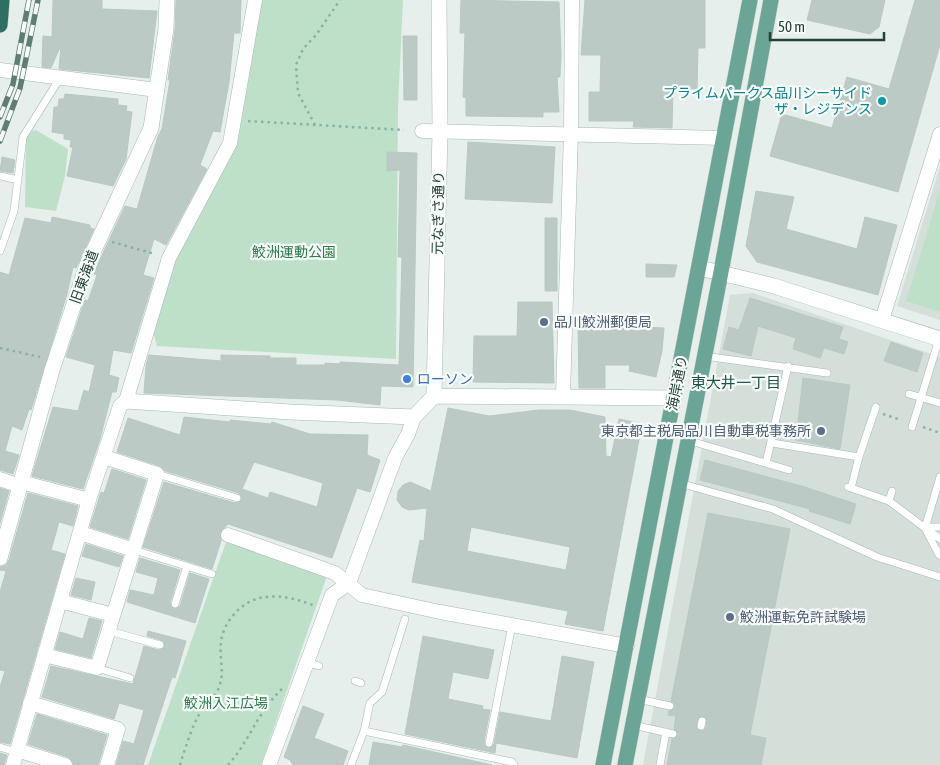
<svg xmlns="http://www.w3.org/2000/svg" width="940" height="765" font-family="'Asap Condensed','Noto Sans JP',sans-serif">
	<rect width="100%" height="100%" fill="#e6efeb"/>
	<path fill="#d4dfda" d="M940 166V320L897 306Z
		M753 293 940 357V765H643L730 295Z"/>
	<path fill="#bfe0c8" d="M261 0H403L398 106 396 359 157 346 153 332 176 259 234 148Z
		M36 130 68 149 65 176 56 211 25 207 26 138 32 131Z
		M940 190V312L906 301Z
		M226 542 327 576 261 765H148Z"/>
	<path fill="#bbcac4" stroke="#b8c9c2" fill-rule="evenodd" d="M53 0H102V9L157 11 149 78 59 69 61 45 51 68 42 67 43 36 52 37Z
		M176 0H241L240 33H234L229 82 220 132 213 131 200 165 207 169 166 245 154 239 143 275 154 278 131 353 113 350 109 375 119 378 116 392H112L100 439 83 489 32 476 53 407 78 411 84 390 89 392 95 365 66 357 85 300 88 301 97 275 94 274 96 268 125 206 137 209 158 136 162 129 170 80H168L175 30Z
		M461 0 559 2 561 54 560 77H557L559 112H543V117L466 116V98L463 97 465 33H460Z
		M585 0H705V48H698L697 89 673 88 672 128 633 127 634 121H589V92H600L601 55H581Z
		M812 0H885L879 27 870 34 807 20Z
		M915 0H940V45L898 192 770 156 782 114 832 128 847 77 889 89Z
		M403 36H417V100H404Z
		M65 94 118 99V105L127 106 126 111 132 112 126 159 113 186 67 176 73 147H70L71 140 64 139V134L52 132 54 107H58L59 99H64Z
		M468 142 555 147 552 203 465 199Z
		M387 152 417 153 413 387 381 386 380 405 337 400 144 393 146 366 149 355 221 361V355L270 356V358H296V365H325V363L340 364V362L399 365 402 257H398L400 170 387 171Z
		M2 157 15 160 13 173 0 171Z
		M756 191 794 197 786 229 857 249 865 217 897 225 878 295 757 262 746 246Z
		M52 217 90 225V228L94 229 76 268 73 267 67 294 31 410 29 409 22 430 12 426 5 451 19 455 13 474 0 470V272L9 275 25 218 51 223Z
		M545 218H557V291H545Z
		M646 264 677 265 674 277H646Z
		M750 298 843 327 839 339 848 342 844 354 824 348 820 358 793 349 796 338 758 326 751 356 723 349 729 327 739 330Z
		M518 302H552L554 383 473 382 474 336H517Z
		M578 324 664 328 662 351 656 377 629 371 630 365H605V388H579Z
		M891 342 923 353 917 372 884 361Z
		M803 378 850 385 840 449 796 440Z
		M448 408 489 416 539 410H570L605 417 606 456 611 457 619 419 642 424 603 631 565 624 568 611 412 582 420 540 424 541 427 508 409 510 402 507 397 500 398 491 403 485 410 482 431 491ZM471 527 570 547 566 570 467 551Z
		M184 417 230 422V420L271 424 272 422 310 434 368 435 367 455 380 460 370 492 357 488 332 558 228 524 220 533 221 541 212 569 143 547 164 482 235 503 242 500 239 493 165 471 160 466 117 452 128 418 180 435ZM254 462 323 483 317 507 270 492 268 498 242 489Z
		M705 460 805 487 856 504 850 524 809 511 810 509 700 480Z
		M112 469 146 480 128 539 90 527 101 492 104 493Z
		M0 488 9 491 0 523Z
		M28 493 78 506 73 526 59 522 51 550 65 554 10 744 0 742V687L5 671 0 670V592L6 571 0 570V567L6 565 9 560Z
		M708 513 790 529 750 735 766 738 761 765H667L672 739 678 735 674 729 676 716 668 715 669 711 675 707 671 701ZM700 716 705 717 707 720 706 728 702 731 696 727Z
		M86 544 123 556 119 567 82 556Z
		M140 558 180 570 170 603 174 609 180 606 190 573 209 579 195 623 127 602 130 590 154 595 158 578 136 572Z
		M76 578 95 582 91 600 71 595Z
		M89 618 102 621 91 658 55 649 60 632 83 639Z
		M148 631 186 641 175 678 172 677 143 765H116L123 741 134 744 144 710 119 703 114 719 42 697 51 666 133 684 144 646 159 650 165 647 163 641 147 636Z
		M423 636 494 650 488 679 453 672 448 699 483 706 482 709 490 710 484 742 488 748 494 744 500 712 551 721 562 656 594 662 577 758 496 743 495 753 405 734Z
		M303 706 324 714 314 738 348 751 343 765H293L290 760 284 757Z
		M37 714 107 735 98 765H74L68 757 28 744Z
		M373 742 402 747 403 745 492 765H369Z
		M0 753 7 755 4 765H0Z"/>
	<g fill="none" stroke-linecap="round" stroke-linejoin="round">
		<g stroke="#a8b8b2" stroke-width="8">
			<path id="lane" d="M0 176 18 180
				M0 251 14 211 23 137 60 78
				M704 356 827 373
				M909 394 940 403
				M912 427 939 339
				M687 440 789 470
				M772 443 859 457 876 407
				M766 463 788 366
				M157 474 237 498
				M679 483 773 509 877 557 940 577
				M848 487 851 488 859 457
				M851 488 889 501 892 491
				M889 501 925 528 939 555
				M926 527H940
				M925 528 940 477
				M927 529 940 539
				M134 550 212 574
				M175 604 187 566
				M109 631 160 645
				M307 662 319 666
				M97 668 130 678
				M355 681 361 683
				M638 699 670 706
				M633 725 673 734
				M701 726 702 721
				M364 731 370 703 382 692 405 619
				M489 743 512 625
				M0 747 16 752
				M351 765 364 731 512 762 514 765
				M660 765 666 732"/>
		</g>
		<g stroke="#a8b8b2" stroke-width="15">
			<path id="street" d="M0 70 157 90
				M422 131 724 138
				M882 320 940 134
				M563 395 571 133 572 0
				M0 479 20 486
				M21 482 89 500
				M80 533 134 550
				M228 535 335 573 362 595 440 612 627 646
				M60 601 113 615
				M44 655 97 668 157 474 104 457
				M30 703 118 729 107 765
				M17 750 65 765
				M13 765 89 500 120 406 126 401 169 258 230 143 255 0
				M269 765 332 595 349 583 395 458 408 434 414 417"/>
		</g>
		<g stroke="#a4bbb3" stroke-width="16">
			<path id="secondary" d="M700 268 774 286 940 339
				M434 396 674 398
				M126 401 290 412 414 417 434 396 440 130 439 0
				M0 558 52 370 87 265 151 128 166 29 167 0"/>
		</g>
		<g stroke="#c2cac8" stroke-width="16">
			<path id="primary" d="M603 765 750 0
				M625 765 721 272 771 0"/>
		</g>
		<g stroke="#c2cac8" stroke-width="16">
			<path id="highway" d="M0 25 2 0"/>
		</g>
		<path stroke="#86b3a5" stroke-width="2.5" stroke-dasharray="2.5 4" stroke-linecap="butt" d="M248 121 404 130
			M315 125 298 93 296 65 303 49 316 35 340 0
			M112 242 155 254
			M0 348 40 357
			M883 414 901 420
			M923 427 940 433
			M180 765C185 749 190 733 197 718 203 707 215 699 219 687 225 672 219 657 221 642 222 633 226 624 232 617 253 589 285 594 315 606
			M228 765C249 742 258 711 282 689"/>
		<use href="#lane" stroke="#fff" stroke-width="7"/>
		<use href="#street" stroke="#fff" stroke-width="14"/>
		<use href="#secondary" stroke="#fff" stroke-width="15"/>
		<use href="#primary" stroke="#6aa596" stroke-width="15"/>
		<use href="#highway" stroke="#2f6f62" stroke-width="15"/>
		<g stroke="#5f7d75" stroke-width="5.5">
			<path id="rail" d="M0 117 13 84 29 0
				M0 141 20 88 38 0"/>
		</g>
		<use href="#rail" stroke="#f7fbf9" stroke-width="4" stroke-dasharray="11" stroke-linecap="butt"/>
	</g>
	<circle fill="#0f9aa8" stroke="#f7fbf9" stroke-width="2" cx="882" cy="101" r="5"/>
	<g fill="#5c6f8a" stroke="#f7fbf9" stroke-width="2">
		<circle cx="544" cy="322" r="5"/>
		<circle cx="821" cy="431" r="5"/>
		<circle cx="730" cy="617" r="5"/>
	</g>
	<circle fill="#3f7fe0" stroke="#f7fbf9" stroke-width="2" cx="407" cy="379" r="5"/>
	<g text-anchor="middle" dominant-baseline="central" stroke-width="4.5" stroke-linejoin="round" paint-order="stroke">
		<g font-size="14" fill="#0d838f" stroke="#f7fbf9" text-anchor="end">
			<text x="872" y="93">プライムパークス品川シーサイド<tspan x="872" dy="16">ザ・レジデンス</tspan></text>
		</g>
		<g font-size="14" fill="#24423a" stroke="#f7fbf9">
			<text transform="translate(438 213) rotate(-89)">元なぎさ通り</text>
			<text transform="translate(84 277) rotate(-70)">旧東海道</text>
			<text transform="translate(677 383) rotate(-79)">海岸通り</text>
		</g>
		<g font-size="14" fill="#2d7a4b" stroke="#f7fbf9">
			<text x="294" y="252">鮫洲運動公園</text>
			<text x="226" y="703">鮫洲入江広場</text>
		</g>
		<g font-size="14" fill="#4e5e75" stroke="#f7fbf9" text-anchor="start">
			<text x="554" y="322">品川鮫洲郵便局</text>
			<text x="811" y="431" text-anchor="end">東京都主税局品川自動車税事務所</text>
			<text x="740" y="617">鮫洲運転免許試験場</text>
		</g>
		<g font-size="14" fill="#366cbe" stroke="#f7fbf9" text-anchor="start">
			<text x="417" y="379">ローソン</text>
		</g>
		<g font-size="15" fill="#1f5548" stroke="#f7fbf9">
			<text x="736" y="382">東大井一丁目</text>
		</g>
	</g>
	<path d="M770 32v8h114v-8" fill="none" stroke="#24423a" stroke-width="2.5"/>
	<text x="778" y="32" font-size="15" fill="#24423a" stroke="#f7fbf9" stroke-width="4" paint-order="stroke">50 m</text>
</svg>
